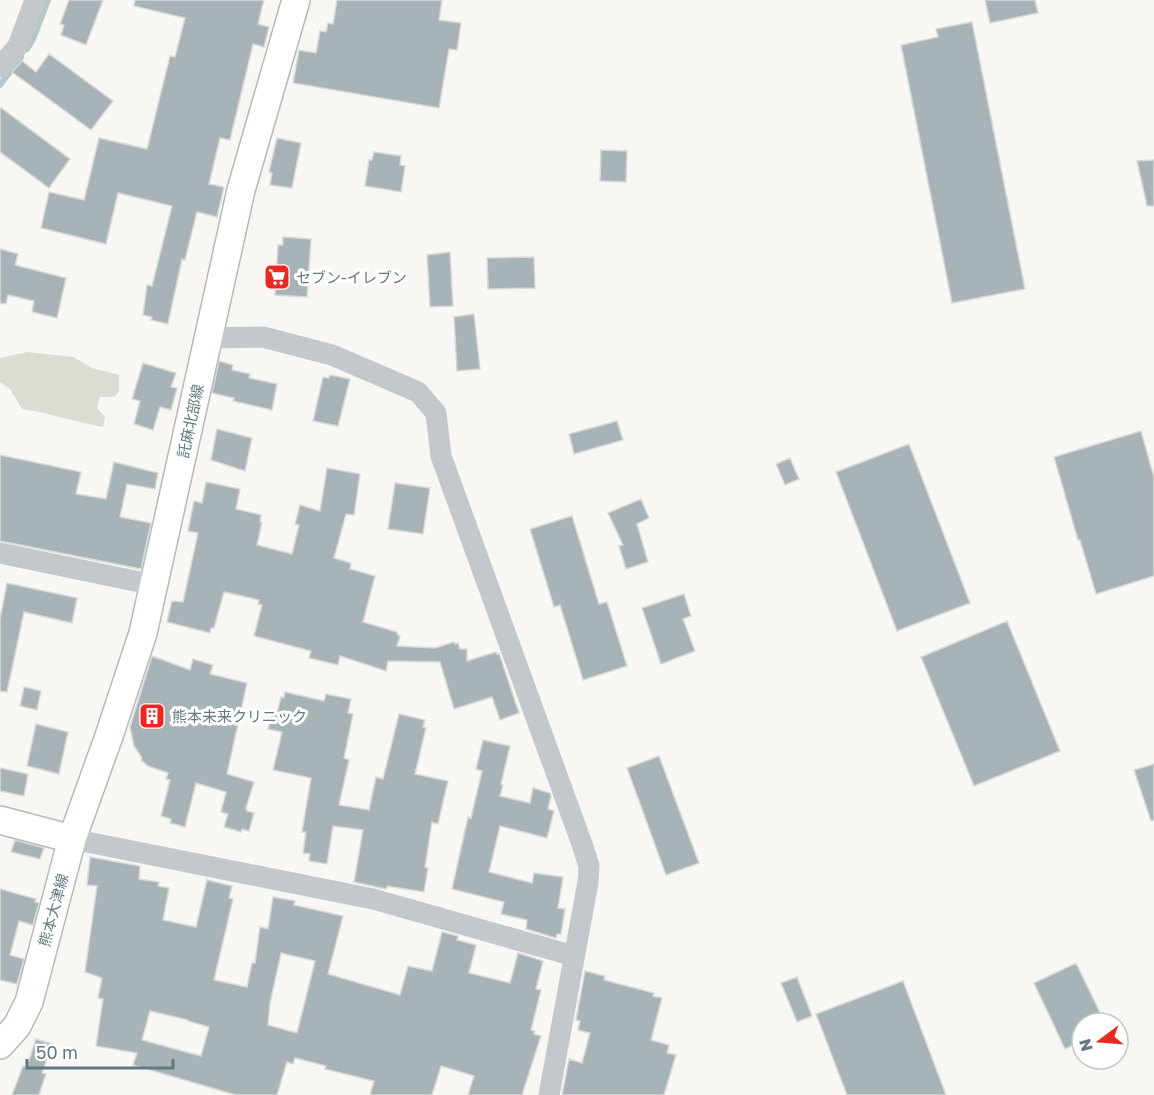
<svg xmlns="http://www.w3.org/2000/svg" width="1154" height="1095" font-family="'Golos Text','Noto Sans JP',sans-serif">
	<rect width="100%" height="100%" fill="#f8f7f4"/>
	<path fill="#d9ddd3" d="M28 352 73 357 92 368 119 375V392L114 397H100L97 408 105 417 103 427C76 422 50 413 22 409L10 389 0 382V358Z"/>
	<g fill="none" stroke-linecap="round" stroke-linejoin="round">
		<path stroke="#b5c7c8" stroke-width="6" d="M27 49 33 39 48 0
			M0 85 21 57"/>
	</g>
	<path fill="#a7b3b7" stroke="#d9d9d7" stroke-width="1.5" fill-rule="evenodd" d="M69 0H103L86 45 61 35 64 25 60 24Z
		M135 0H264L258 24 269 27 264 47 253 44 230 140 220 138 209 184 224 187 217 217 197 212 185 260 182 259 168 324 151 320 152 317 143 315 147 285 152 286 172 206 118 193 106 244 41 228 49 192 84 200 99 138 147 149 170 56 175 57 185 18 134 6Z
		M337 0H442L439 20 461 23 457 50 449 49 439 108 293 83 299 50 316 53 320 31 326 32 328 23 333 24Z
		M985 0H1035L1038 13 990 23Z
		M972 22 1025 289 952 303 901 45 938 37 936 29Z
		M49 54 113 101 91 130 12 72 22 61 36 72Z
		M0 107 70 159 49 188 0 152Z
		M277 138 301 143 292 188 270 185 272 173 269 172Z
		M601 150 627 151 626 182 600 181Z
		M374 152 401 156 400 165 405 166 401 192 365 186 369 160H372Z
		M1154 160V206H1147L1137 161Z
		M283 237 311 239 307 297 275 295 278 245H283Z
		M0 249 18 254 15 265 66 278 57 318 32 312 34 301 8 295 6 304 0 303Z
		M450 252 453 306 430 307 427 255Z
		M534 257 535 288 488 289 487 258Z
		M474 314 480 369 457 371 454 317Z
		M219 361 233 365 232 370 250 374 249 378 277 384 272 410 233 401 234 398 212 393Z
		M143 363 176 373 171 387 177 388 171 410 160 407 153 430 134 424 140 401 132 399Z
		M330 375 350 379 338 426 313 421 323 377 329 378Z
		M617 421 623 440 574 454 569 434Z
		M217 429 252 438 245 471 211 460Z
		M1141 431 1154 477V576L1096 594 1080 540H1078L1054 457Z
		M909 444 970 603 897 631 836 472Z
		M0 455 81 472 76 494 106 499 114 462 158 473 155 489 127 484 120 517 151 523 141 569 0 541Z
		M790 458 799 479 785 485 776 464Z
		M327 468 360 474 354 515 346 514 334 558 351 563 350 569 375 576 363 622 397 632V634L400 636 397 646 435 648 454 642 455 644 458 643 460 649H467V661L496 652 497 654 499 653 519 713 500 720 492 697 454 709 440 662 388 661 386 671 340 656 338 665 309 658 311 651 254 636 262 605 258 604 259 600 224 592 214 628H211L210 633 167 622 172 601 183 602 198 533 188 531 194 501 202 503 206 482 240 489 236 509 261 515 260 522H262L257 545 292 554 299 525 295 524 300 505 320 511Z
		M395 483 430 488 423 534 388 529Z
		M641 499 649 518 637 524 648 562 626 569 619 546 623 545 608 513Z
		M572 516 599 604 607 602 627 666 583 680 560 605 554 607 530 529Z
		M7 583 77 598 72 623 24 612 7 692 0 691V619Z
		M684 594 691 616 683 619 695 651 661 664 642 608Z
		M1007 621 1060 751 974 786 921 657Z
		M152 656 190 670 193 659 213 665 210 674 247 683 227 774 254 782 246 808 247 811 254 813 249 831 242 829 241 832 224 827 228 814 221 812 226 792 196 783 185 827 170 823 171 819 161 816 170 780 166 779 168 773 148 766 141 760 142 758 134 746 130 727Z
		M24 687 41 691 37 710 20 706Z
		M285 692 324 701 326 694 351 699 348 713 353 714 344 758 349 760 339 805 369 810 376 777 383 779 399 714 425 720 423 727 426 728 415 774 448 781 438 824 432 822 425 867 428 868 424 892 387 886 386 889 354 882 363 830 333 826 327 864 309 861 310 854 303 853 306 832H302L311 778 273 770 282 732 268 729 272 712 277 713 281 697 284 698Z
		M36 724 68 732 59 774 27 766Z
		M483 740 510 746 501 784 503 785 500 796 530 803 533 788 550 793 551 796 548 809 554 811 547 838 500 826 489 872 532 883 534 873 563 877 558 908 565 909 561 934H557L556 938 526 929 527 920 501 914 504 902 452 889 468 817 471 818 482 771 476 769Z
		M659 756 699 863 666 875 627 768Z
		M1154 764V820L1151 821 1134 770Z
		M0 768 28 774 24 796 0 791Z
		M15 840 44 848 40 859 11 852Z
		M90 857 140 866 139 879 159 882 158 886 169 888 163 920 196 927 207 880 232 886 229 898 233 899 214 980 247 987 252 963H255L260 927 268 929 273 897 295 901 294 905 343 916 328 974 400 995 408 966 432 971 442 932 458 936 457 940 476 945 469 973 510 983 518 953 543 961 536 989 541 990 531 1030 535 1031 534 1034 541 1036 522 1095H468L474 1076 441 1066 432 1095H370L374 1081 325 1069 326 1066 295 1058 293 1064 287 1062 277 1095H236L133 1065 137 1053 96 1046 103 999 98 998 102 978 85 972 97 886 87 885ZM281 953 315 961 297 1033 268 1025 270 1003ZM150 1011 188 1020V1021L209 1027 201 1056 142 1040Z
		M0 889 36 899 35 902 39 903 33 925 19 921 10 955 24 959 17 984 0 980Z
		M1076 963 1105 1023H1082V1041L1065 1049 1034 983Z
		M585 971 605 976 604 980 654 993 653 996 662 998 651 1040 669 1045 667 1053 676 1055 664 1095H562L569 1059 582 1063 590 1033 578 1030 580 1021 576 1020Z
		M797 977 812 1016 797 1022 781 983Z
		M903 981 946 1095H847L816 1014Z
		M36 1039 52 1044 42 1073 46 1074 39 1095H12L23 1066 27 1067Z"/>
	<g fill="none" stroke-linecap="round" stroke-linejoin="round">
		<g stroke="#b3babd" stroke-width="30">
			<path id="major" d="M0 820 72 839
				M0 1045 17 1026 29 1002 72 839 109 736 143 633 241 190 296 0"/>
		</g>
		<path stroke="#c2c8cb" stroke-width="21" d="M0 67 18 46 35 0
			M207 338 263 337 332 355 418 392 436 413 441 456 582 844 589 866 588 882 549 1095
			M0 553 154 585
			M72 839 373 899 574 956"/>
		<use href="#major" stroke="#fff" stroke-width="27"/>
	</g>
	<defs>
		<g id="supermarket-square" transform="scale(1.35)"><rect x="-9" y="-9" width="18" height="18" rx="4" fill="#eb2921" stroke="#fff"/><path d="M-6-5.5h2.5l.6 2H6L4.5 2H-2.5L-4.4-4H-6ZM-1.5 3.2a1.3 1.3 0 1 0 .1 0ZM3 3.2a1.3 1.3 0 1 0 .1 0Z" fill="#fff"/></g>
		<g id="building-square" transform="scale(1.35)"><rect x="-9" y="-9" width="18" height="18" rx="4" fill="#eb2921" stroke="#fff"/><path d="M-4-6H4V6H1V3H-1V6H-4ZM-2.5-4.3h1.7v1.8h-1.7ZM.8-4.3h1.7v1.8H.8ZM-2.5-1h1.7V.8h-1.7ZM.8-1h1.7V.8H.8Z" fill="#fff"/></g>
	</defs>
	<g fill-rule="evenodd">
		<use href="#supermarket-square" x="277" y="277"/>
		<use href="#building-square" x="152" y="716"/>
	</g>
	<g text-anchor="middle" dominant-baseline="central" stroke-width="6" stroke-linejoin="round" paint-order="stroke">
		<g font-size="15" fill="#617981" stroke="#fff" text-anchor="start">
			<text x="296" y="277">セブン-イレブン</text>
			<text x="172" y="716">熊本未来クリニック</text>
		</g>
		<g font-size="15" fill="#617981" stroke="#fff">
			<text transform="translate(190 421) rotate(-78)">託麻北部線</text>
			<text transform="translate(53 910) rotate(-75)">熊本大津線</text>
		</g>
	</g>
	<g transform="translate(1100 1041) rotate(254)"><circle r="28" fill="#ffffff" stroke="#c0c9cd" stroke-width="1.5"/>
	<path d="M0-4.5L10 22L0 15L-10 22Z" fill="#eb2921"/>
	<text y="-9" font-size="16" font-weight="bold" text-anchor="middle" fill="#617981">N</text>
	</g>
	<path d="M27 1059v9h146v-9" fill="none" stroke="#617981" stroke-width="3"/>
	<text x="36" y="1059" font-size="18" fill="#617981" stroke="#ffffff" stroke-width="4.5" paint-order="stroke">50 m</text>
</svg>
